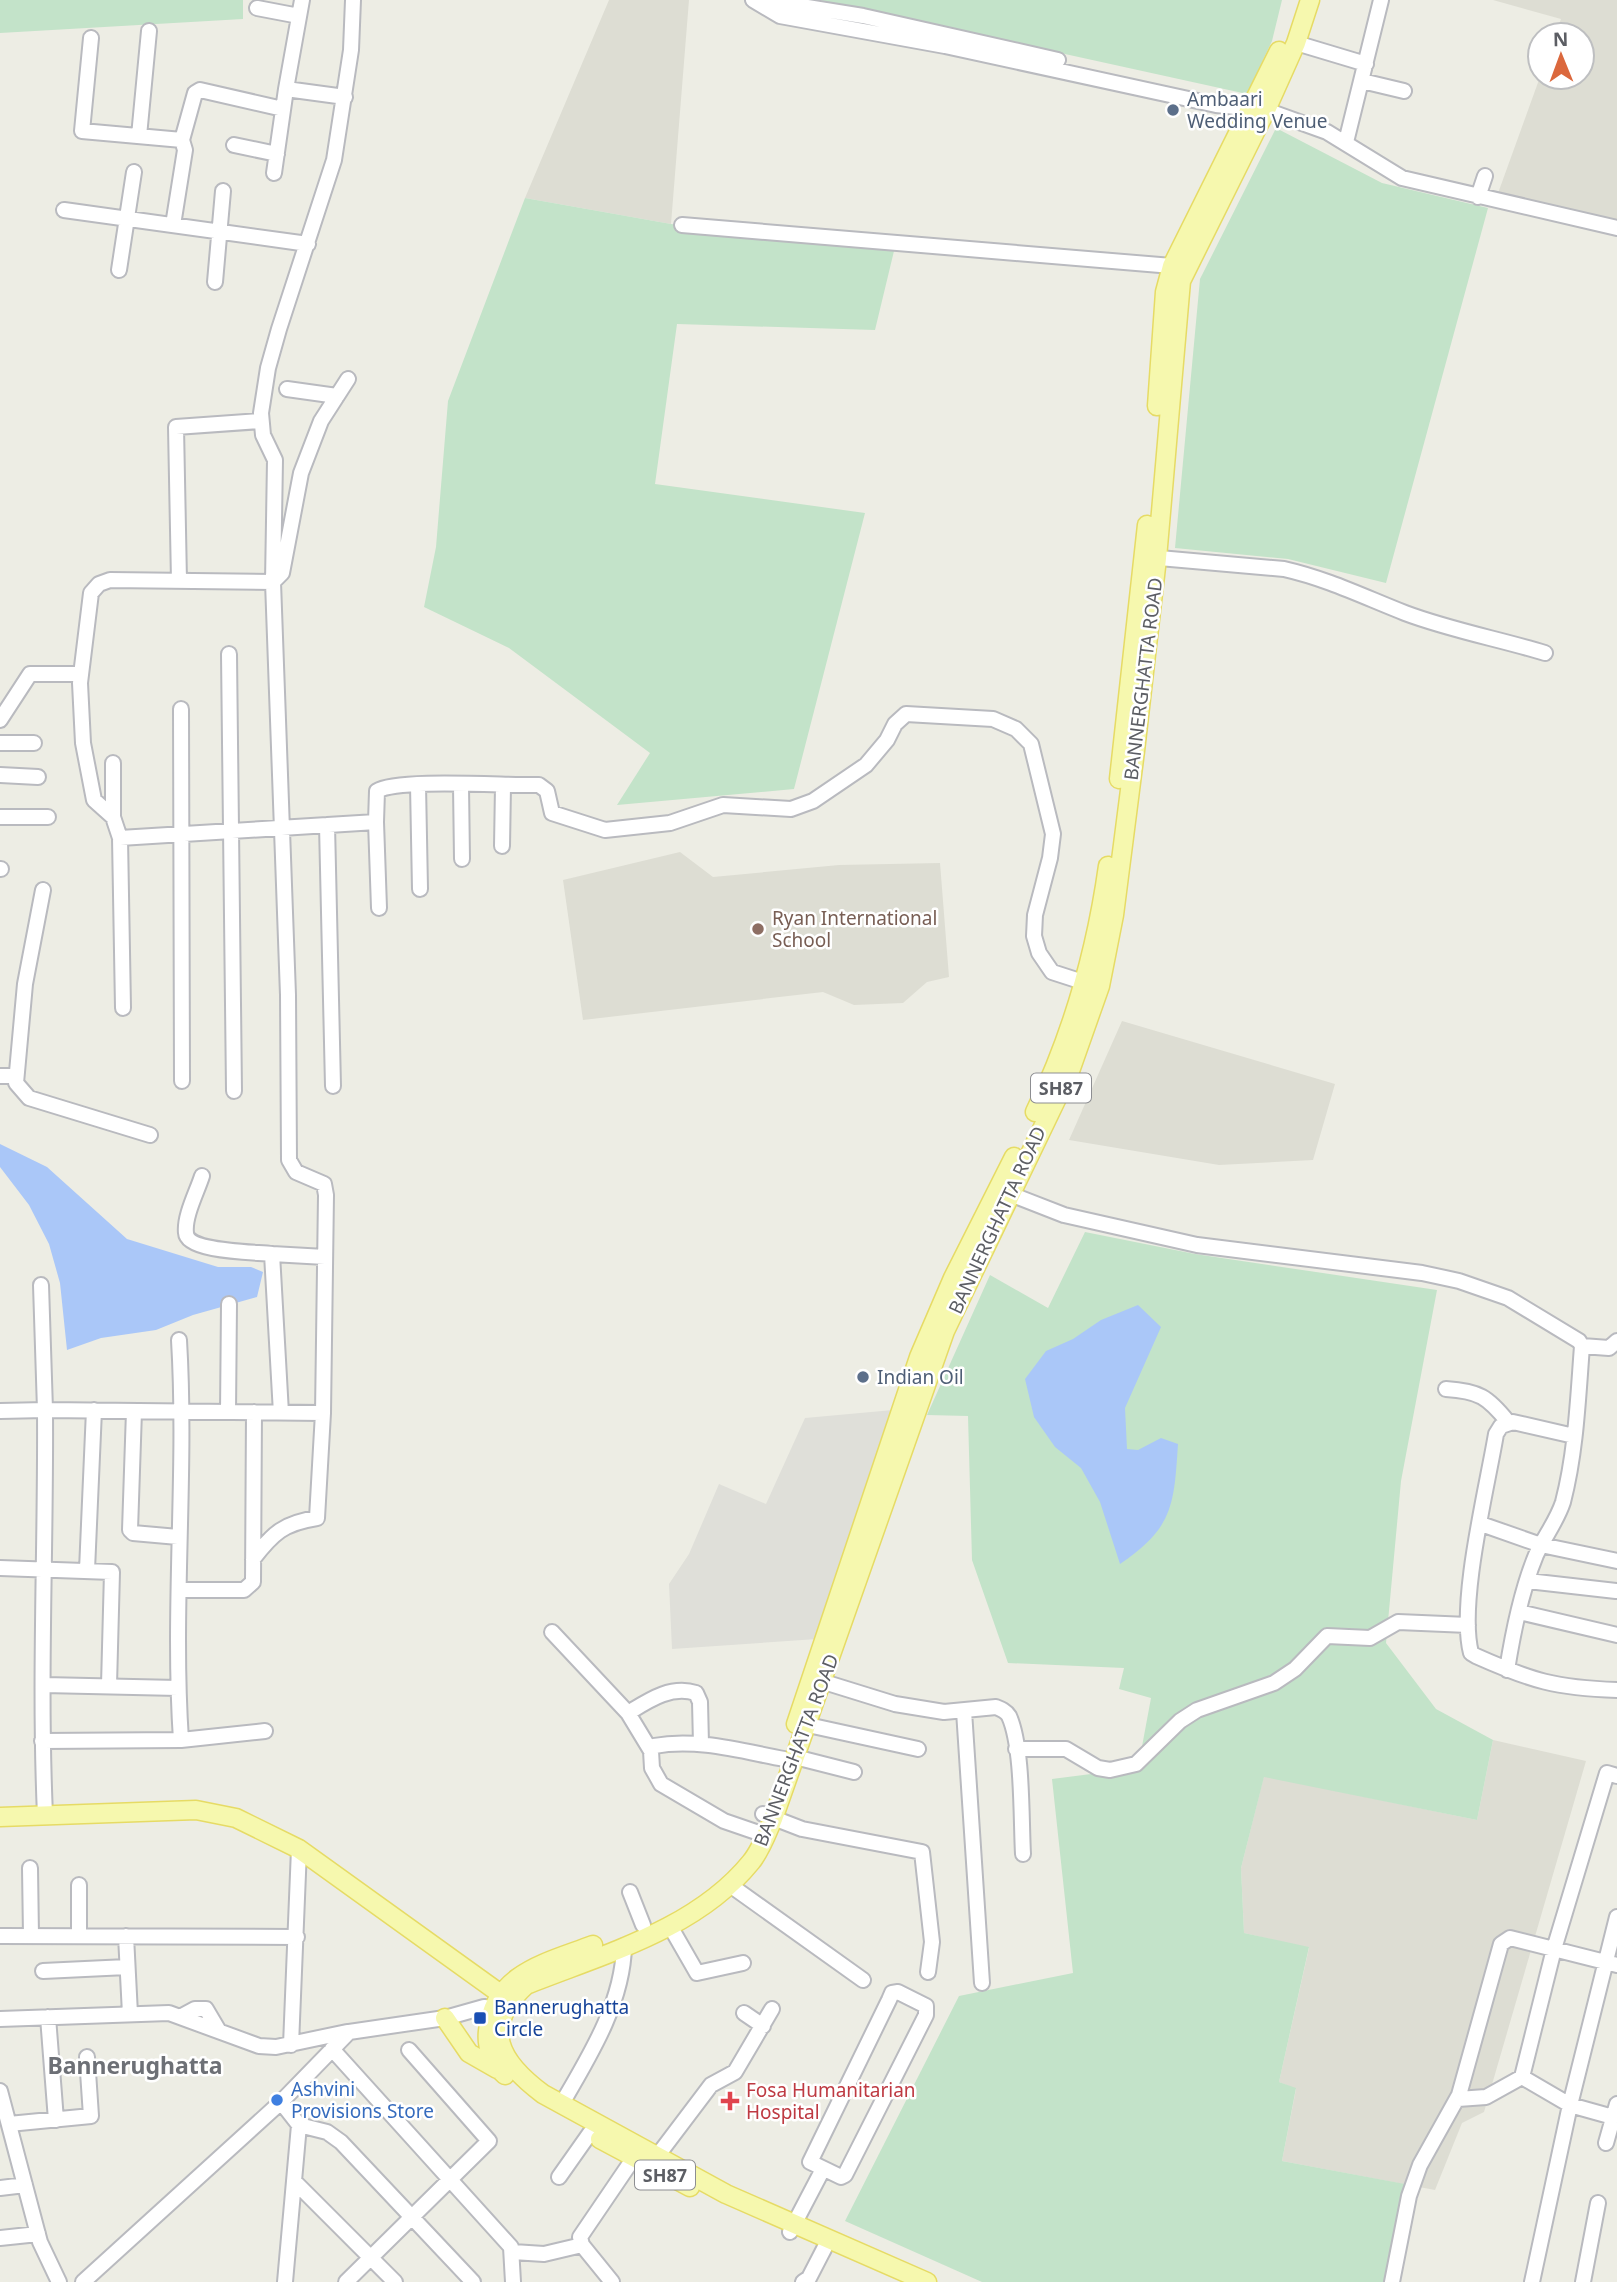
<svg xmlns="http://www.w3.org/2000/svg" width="1617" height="2282" font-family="'Noto Sans',sans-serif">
	<rect width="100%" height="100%" fill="#edede4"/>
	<path fill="#dfdfd9" d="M893 1410 817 1639 672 1649 669 1584 689 1554 719 1484 766 1504 805 1418Z"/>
	<path fill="#ddddd3" d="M609 0H689L671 224 525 198Z
		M1493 0H1617V221L1497 196 1540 77H1582V35H1555L1561 19Z
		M680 852 713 877 839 865 940 863 949 977 927 982 903 1003 854 1005 823 992 583 1020 563 880Z
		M1122 1021 1335 1084 1313 1160 1219 1165 1069 1140Z
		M1493 1740 1586 1761 1484 2112 1462 2123 1435 2190 1282 2161 1296 2089 1279 2082 1309 1948 1244 1933 1241 1868 1264 1776 1477 1820Z"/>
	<path fill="#c3e3c9" d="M0 0H243V19L0 33Z
		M819 0H1282L1272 41 1247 94Z
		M1276 128 1382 183 1488 208 1386 583 1288 559 1175 548 1200 279Z
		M525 198 671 224 894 251 875 330 677 324 655 484 865 513 794 789 617 805 650 753 509 648 424 607 436 547 448 401Z
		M1085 1232 1195 1254 1437 1290 1401 1481 1386 1643 1436 1709 1493 1740 1477 1820 1264 1777 1241 1868 1244 1933 1309 1947 1279 2082 1296 2088 1282 2161 1405 2184 1384 2282H982L845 2221 959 1996 1073 1973 1052 1779 1138 1768 1151 1698 1119 1689 1124 1668 1008 1663 972 1560 968 1416 927 1415 990 1275 1048 1308Z"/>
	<path fill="#aac7f8" d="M0 1144 47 1167 127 1239 218 1267H251L263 1272 257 1297 193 1315 156 1330 101 1338 67 1350 60 1283 49 1244 29 1205 0 1167Z
		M1138 1305 1161 1327 1125 1408 1127 1449 1138 1450 1161 1438 1178 1444C1174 1506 1173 1528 1120 1564L1100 1502 1081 1468 1055 1447 1034 1417 1025 1379 1046 1351 1073 1339 1101 1320Z"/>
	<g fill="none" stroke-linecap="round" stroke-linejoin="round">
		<g stroke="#b9babf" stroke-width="18">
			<path id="minor" d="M753 0 780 16 945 46 1216 105 1266 110 1327 132 1402 178 1617 228
				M768 7 783 3 863 16 1058 60
				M257 8 299 16
				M91 38 82 131 182 140 185 150 173 225
				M1296 43 1366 64
				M1362 81 1404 91
				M286 89 302 0
				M139 136 149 31
				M182 140 195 93 200 90 283 109
				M1346 142 1381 0
				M234 145 277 154
				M274 173 286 89 345 97
				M1478 197 1485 176
				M64 210 308 244
				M682 225 1172 266
				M119 270 134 172
				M215 282 223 191
				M287 389 337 396
				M1148 557 1284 569C1328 579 1364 597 1405 613 1450 630 1499 639 1545 653
				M179 581 176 427 261 421
				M229 654 234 1091
				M181 709 182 1081
				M0 720 30 674H81
				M0 743H34
				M0 775 38 777
				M418 785 420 889
				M461 786 462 859
				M0 817H48
				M113 817V763
				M376 822 379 908
				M327 825 333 1086
				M120 838 376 822 377 791C397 778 509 786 539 785L547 791 552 813 605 830 670 823 723 805 791 809 813 801 866 765 887 740 895 724 906 714 993 719 1016 729 1031 744 1053 834 1050 858 1035 915 1034 936 1039 953 1052 972 1086 983
				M502 846 503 786
				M0 869H1
				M43 890 25 984 16 1083 29 1098 150 1135
				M123 1008 120 838 113 817 94 800 83 743 80 683 91 593 99 584 110 580 273 582 282 573 301 473 321 421 348 379
				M0 1076H15
				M202 1176C197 1192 184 1216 186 1233 187 1252 256 1252 272 1254
				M1010 1194 1064 1215 1197 1245 1422 1273 1459 1281 1508 1298 1579 1341 1582 1346C1578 1398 1576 1452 1563 1502 1557 1521 1544 1537 1536 1555 1521 1591 1513 1632 1507 1670
				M179 1340C187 1473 172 1607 181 1740
				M1582 1346 1609 1348 1617 1341
				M1446 1389C1479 1391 1488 1397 1508 1422
				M0 1411 45 1410 41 1285
				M134 1411 130 1530 133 1533 178 1537
				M228 1412 229 1304
				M281 1413 272 1254 325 1257
				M1574 1436 1513 1422 1501 1426 1496 1434C1487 1488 1458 1603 1471 1653L1476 1656C1532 1681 1556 1688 1617 1690
				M1481 1524 1541 1545 1617 1561
				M253 1559C273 1533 284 1523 317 1518L323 1413
				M0 1568 112 1572 109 1685
				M87 1570 94 1410
				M1528 1581 1616 1591
				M179 1590H244L253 1582 254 1412
				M1519 1612 1617 1635
				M552 1632 628 1713 651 1751
				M824 1682 895 1704 944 1712 996 1707C1001 1709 1006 1711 1009 1716 1023 1747 1021 1818 1023 1854
				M44 1685 178 1688
				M964 1711 982 1983
				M628 1713C649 1700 671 1685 696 1693L700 1702 701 1744
				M808 1725 918 1749
				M42 1741 181 1740 265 1731
				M1016 1749H1066L1098 1768 1110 1770 1136 1764 1180 1721 1197 1710 1274 1683 1295 1669 1327 1636 1370 1638 1398 1622 1468 1625
				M795 1757 854 1772
				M763 1814 802 1829 922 1852 932 1942 928 1972
				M45 1815C39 1680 46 1545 45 1410L323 1413 326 1195 324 1184 296 1172 289 1160 288 995 273 582 275 460 263 435 261 413 268 368 279 329 334 160 351 50 353 0
				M756 1832 724 1821 661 1784 652 1768 651 1751 654 1746C697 1738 741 1751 784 1759
				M30 1868 31 1936
				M730 1885 863 1980
				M630 1892 643 1925
				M670 1926 697 1973 743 1963
				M79 1935V1885
				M0 1936 297 1937
				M126 1936 130 2014
				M43 1971 127 1967
				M898 1992 926 2006V2015L845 2175 841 2177 810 2162 889 2000 892 1993Z
				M744 2013 763 2026
				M182 2016 195 2009H206L219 2031
				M48 2017 56 2120
				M0 2019 169 2013 259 2046 276 2047 347 2032
				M291 2045 299 1849
				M332 2049 511 2247 513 2282
				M1522 2077 1570 2105 1613 2117
				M0 2091 40 2242 59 2282
				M1458 2099 1486 2097 1522 2077 1554 1949 1607 1773 1617 1776
				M281 2102 299 2125 285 2282
				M561 2105C589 2057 623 2003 624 1946
				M9 2124 91 2116 87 2057
				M299 2125 327 2132 341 2142 473 2282
				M1606 2143 1617 2104
				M652 2163 711 2085 735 2072 772 2009
				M559 2177 590 2133
				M294 2181 395 2282
				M0 2188 25 2185
				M790 2232 823 2169
				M0 2238 38 2234
				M513 2252 544 2254 582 2245
				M83 2282 281 2102 349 2032 445 2018 484 2007 504 2010
				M346 2282 489 2141 409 2050
				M612 2282 582 2245 580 2237 633 2159
				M803 2282 809 2278 825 2247
				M1392 2282 1409 2196 1420 2165 1459 2095 1501 1944 1510 1938 1617 1965
				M1532 2282 1570 2105 1617 1917
				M1583 2282 1598 2203"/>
		</g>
		<g stroke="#e6db65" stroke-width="21">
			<path id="major" d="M1157 406 1165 292 1172 266 1279 51
				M1119 779 1147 525
				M1035 1112C1073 1033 1096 952 1108 866
				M796 1724 919 1357 953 1278 1014 1157
				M0 1817 196 1810 236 1818 299 1849 509 2000
				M445 2018 469 2053 497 2069
				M505 2075C493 2065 486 2047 488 2031 494 1973 546 1963 593 1945
				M600 2139 690 2187
				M927 2282 726 2194 543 2094C500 2062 479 2028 526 1985 603 1954 696 1930 751 1862 761 1850 767 1833 773 1819L945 1331 1070 1071 1100 986 1114 915 1135 751 1157 558 1181 281 1266 110 1296 43 1310 0"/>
		</g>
		<use href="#minor" stroke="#fff" stroke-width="14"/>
		<use href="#major" stroke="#f6f8ae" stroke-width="18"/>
	</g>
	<g fill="#5c6f8a" stroke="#fff" stroke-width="2.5">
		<circle cx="1173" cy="110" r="7"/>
		<circle cx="863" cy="1377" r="7"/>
	</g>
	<circle fill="#8d6e63" stroke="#fff" stroke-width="2.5" cx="758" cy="929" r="7"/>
	<rect fill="#1a4fb4" stroke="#fff" stroke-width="2.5" x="473" y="2011" width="14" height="14" rx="3.5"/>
	<circle fill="#3f7fe0" stroke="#fff" stroke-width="2.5" cx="277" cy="2100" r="7"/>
	<path fill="#e0444e" stroke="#fff" stroke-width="2.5" d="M726.5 2090.5h7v7h7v7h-7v7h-7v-7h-7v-7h7z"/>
	<g text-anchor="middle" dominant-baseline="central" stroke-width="5" stroke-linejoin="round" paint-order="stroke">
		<g fill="#fff" stroke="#8d8e92" stroke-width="2">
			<rect x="1031" y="1073.5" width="60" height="29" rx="5"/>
			<rect x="635" y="2160.5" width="60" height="29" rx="5"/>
		</g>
		<g font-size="18" font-weight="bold" fill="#5c5e64">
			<text x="1061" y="1088">SH87</text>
			<text x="665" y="2175">SH87</text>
		</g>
		<g font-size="19" fill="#4e5e75" stroke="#fff" text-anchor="start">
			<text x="1187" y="99">Ambaari<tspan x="1187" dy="22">Wedding Venue</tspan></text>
			<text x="877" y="1377">Indian Oil</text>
		</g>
		<g font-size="19" fill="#5c5e64" stroke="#fff">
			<text transform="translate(1143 679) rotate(-83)">BANNERGHATTA ROAD</text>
			<text transform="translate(997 1220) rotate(-65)">BANNERGHATTA ROAD</text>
			<text transform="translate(796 1750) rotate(-69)">BANNERGHATTA ROAD</text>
		</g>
		<g font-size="19" fill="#785e54" stroke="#fff" text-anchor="start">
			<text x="772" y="918">Ryan International<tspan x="772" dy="22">School</tspan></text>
		</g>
		<g font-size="19" fill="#164399" stroke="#fff" text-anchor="start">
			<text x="494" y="2007">Bannerughatta<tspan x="494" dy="22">Circle</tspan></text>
		</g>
		<g font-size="19" fill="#366cbe" stroke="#fff" text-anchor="start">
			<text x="291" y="2089">Ashvini<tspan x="291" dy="22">Provisions Store</tspan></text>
		</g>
		<g font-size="19" fill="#be3a42" stroke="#fff" text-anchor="start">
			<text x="746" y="2090">Fosa Humanitarian<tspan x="746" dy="22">Hospital</tspan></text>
		</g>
		<g font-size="23" font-weight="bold" fill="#6d7076" stroke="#fff">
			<text x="135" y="2065">Bannerughatta</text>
		</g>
	</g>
	<g transform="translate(1561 56) rotate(359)"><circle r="33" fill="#ffffff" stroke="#bebfc1" stroke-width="2"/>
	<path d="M0-5L12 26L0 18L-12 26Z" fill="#db683d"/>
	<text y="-10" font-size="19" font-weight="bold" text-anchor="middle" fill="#5c5e64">N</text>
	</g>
</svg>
